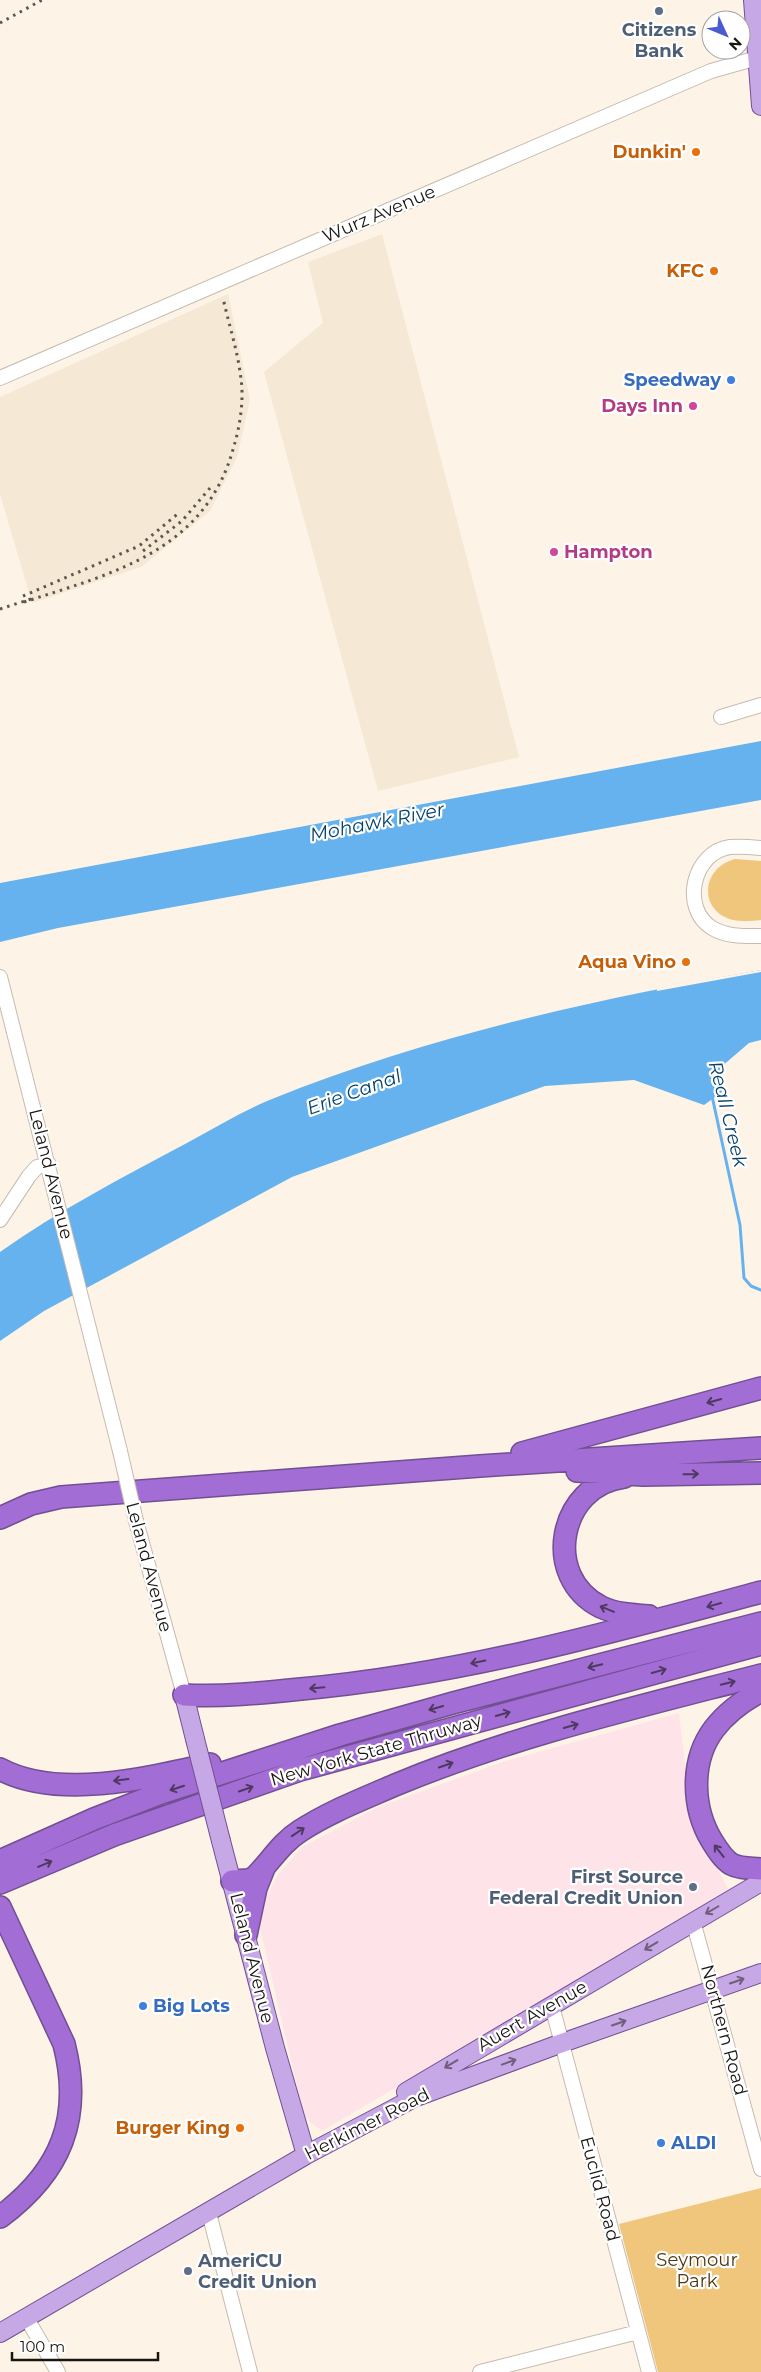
<svg xmlns="http://www.w3.org/2000/svg" width="761" height="2372" font-family="Montserrat,sans-serif">
	<rect width="100%" height="100%" fill="#fdf4e7"/>
	<path fill="#fee4e9" d="M679 1713 692 1821 730 1892 322 2131 310 2122 304 2116 260 1928 266 1897 279 1873 302 1847 378 1807 505 1761Z"/>
	<path fill="#f5e8d4" d="M382 234 519 757 378 791 264 372 323 323 308 262Z
		M228 294 250 400 237 457 210 511 141 567 32 603 0 494V397Z"/>
	<path fill="#f0c67c" d="M735 859 761 861V920C752 921 742 922 733 920 698 911 701 868 735 859Z
		M761 2188V2372H658L619 2224Z"/>
	<path fill="#66b2ee" d="M761 741V800L58 928 0 942V883Z
		M761 970V1040L749 1043 721 1067 722 1092 704 1105 634 1080 545 1086 292 1177 44 1311 0 1341V1252C58 1211 121 1178 185 1144 213 1129 242 1111 272 1099 429 1036 595 999 761 970Z"/>
	<path fill="#fdf4e7" d="M761 970V972L657 991V988Z"/>
	<g fill="none" stroke-linecap="round" stroke-linejoin="round">
		<path stroke="#66b2ee" stroke-width="3" d="M712 1096 740 1225 744 1278 751 1286 761 1290"/>
		<g stroke="#c4bcaf" stroke-width="16">
			<path id="minor" d="M0 378 711 71 761 57
				M721 717 761 705
				M761 848C751 847 740 846 730 847 693 852 680 908 712 928 727 937 744 936 761 936
				M0 977 120 1451
				M0 1220 29 1176 37 1167 49 1164
				M136 1521 184 1695
				M693 1921 761 2169
				M552 2006 649 2372
				M209 2213 250 2372
				M26 2317 58 2372
				M480 2372 638 2332"/>
		</g>
		<g stroke="#724f91" stroke-width="20">
			<path id="major" d="M753 0 761 106
				M184 1695 195 1739
				M221 1841 275 2048 306 2155
				M406 2092 761 1882
				M0 2333 306 2155 416 2097 562 2043 761 1973"/>
		</g>
		<g stroke="#724f91" stroke-width="24">
			<path id="highway" d="M522 1453 761 1388
				M577 1471 643 1475 761 1473
				M624 1477C559 1485 541 1577 601 1607 616 1614 633 1615 649 1616
				M0 1518 31 1504 61 1497 480 1466 761 1448
				M761 1691C742 1701 727 1712 714 1729 690 1761 692 1808 712 1841 717 1849 723 1859 731 1864 740 1869 751 1868 761 1869
				M184 1695C222 1697 262 1693 301 1689 458 1675 610 1633 761 1592
				M0 1769C58 1800 149 1778 210 1764
				M0 1861 94 1819 161 1793 340 1735 453 1703 761 1623
				M232 1881 249 1880 255 1877C271 1861 281 1843 300 1831 329 1812 363 1799 395 1785 513 1736 638 1707 761 1675
				M0 1883 114 1835 300 1770 761 1644
				M0 1907 64 2044C83 2118 61 2172 0 2217
				M246 1935 256 1888 264 1868"/>
		</g>
		<use href="#minor" stroke="#fff" stroke-width="14"/>
		<use href="#major" stroke="#c7a8e6" stroke-width="18"/>
		<use href="#highway" stroke="#a26ed6" stroke-width="21"/>
		<path stroke="#5b574f" stroke-width="3" stroke-dasharray="2.5 5" stroke-linecap="butt" d="M0 23 42 0
			M143 551 182 521 210 488
			M23 596 139 546 180 512
			M24 602C114 573 206 551 234 446 240 426 244 400 241 379 238 352 229 325 223 298
			M0 609 31 599"/>
		<g stroke="#c4bcaf" stroke-width="16" stroke-linecap="butt">
			<path id="minor-bridge" d="M120 1451 136 1521"/>
		</g>
		<g stroke="#724f91" stroke-width="20" stroke-linecap="butt">
			<path id="major-bridge" d="M195 1739 221 1841"/>
		</g>
		<use href="#minor-bridge" stroke="#fff" stroke-width="14"/>
		<use href="#major-bridge" stroke="#c7a8e6" stroke-width="18"/>
	</g>
	<defs><path id="oneway-shaft" d="M-6 0H5M1.5-3L5.5 0L1.5 3" fill="none" stroke-width="1.6" stroke-linecap="round" stroke-linejoin="round" transform="scale(1.25)"/></defs>
	<g stroke="#503960">
		<use href="#oneway-shaft" transform="translate(714 1401) rotate(164)"/>
		<use href="#oneway-shaft" transform="translate(691 1474) rotate(-1)"/>
		<use href="#oneway-shaft" transform="translate(714 1605) rotate(165)"/>
		<use href="#oneway-shaft" transform="translate(607 1609) rotate(-158)"/>
		<use href="#oneway-shaft" transform="translate(478 1662) rotate(169)"/>
		<use href="#oneway-shaft" transform="translate(595 1666) rotate(166)"/>
		<use href="#oneway-shaft" transform="translate(659 1671) rotate(-15)"/>
		<use href="#oneway-shaft" transform="translate(728 1683) rotate(-14)"/>
		<use href="#oneway-shaft" transform="translate(317 1688) rotate(175)"/>
		<use href="#oneway-shaft" transform="translate(436 1708) rotate(164)"/>
		<use href="#oneway-shaft" transform="translate(503 1714) rotate(-16)"/>
		<use href="#oneway-shaft" transform="translate(571 1726) rotate(-16)"/>
		<use href="#oneway-shaft" transform="translate(446 1765) rotate(-19)"/>
		<use href="#oneway-shaft" transform="translate(121 1780) rotate(173)"/>
		<use href="#oneway-shaft" transform="translate(177 1788) rotate(162)"/>
		<use href="#oneway-shaft" transform="translate(246 1789) rotate(-19)"/>
		<use href="#oneway-shaft" transform="translate(298 1832) rotate(-34)"/>
		<use href="#oneway-shaft" transform="translate(719 1851) rotate(-128)"/>
		<use href="#oneway-shaft" transform="translate(45 1864) rotate(-23)"/>
	</g>
	<g stroke="#705f7c">
		<use href="#oneway-shaft" transform="translate(712 1910) rotate(150)"/>
		<use href="#oneway-shaft" transform="translate(651 1946) rotate(149)"/>
		<use href="#oneway-shaft" transform="translate(737 1981) rotate(-19)"/>
		<use href="#oneway-shaft" transform="translate(619 2023) rotate(-19)"/>
		<use href="#oneway-shaft" transform="translate(509 2062) rotate(-20)"/>
		<use href="#oneway-shaft" transform="translate(451 2064) rotate(149)"/>
	</g>
	<g fill="#5c6f8a" stroke="#fff" stroke-width="2">
		<circle cx="659" cy="11" r="5"/>
		<circle cx="693" cy="1887" r="5"/>
		<circle cx="188" cy="2271" r="5"/>
	</g>
	<g fill="#e8710a" stroke="#fff" stroke-width="2">
		<circle cx="696" cy="152" r="5"/>
		<circle cx="714" cy="271" r="5"/>
		<circle cx="686" cy="962" r="5"/>
		<circle cx="240" cy="2128" r="5"/>
	</g>
	<g fill="#3f7fe0" stroke="#fff" stroke-width="2">
		<circle cx="731" cy="380" r="5"/>
		<circle cx="143" cy="2006" r="5"/>
		<circle cx="661" cy="2143" r="5"/>
	</g>
	<g fill="#d1479c" stroke="#fff" stroke-width="2">
		<circle cx="693" cy="406" r="5"/>
		<circle cx="554" cy="552" r="5"/>
	</g>
	<g text-anchor="middle" dominant-baseline="central" stroke-width="4.5" stroke-linejoin="round" paint-order="stroke">
		<g font-size="18" font-weight="bold" fill="#4e5e75" stroke="#fff">
			<text x="659" y="30">Citizens<tspan x="659" dy="21">Bank</tspan></text>
			<text x="683" y="1877" text-anchor="end">First Source<tspan x="683" dy="21">Federal Credit Union</tspan></text>
			<text x="198" y="2261" text-anchor="start">AmeriCU<tspan x="198" dy="21">Credit Union</tspan></text>
		</g>
		<g font-size="18" font-weight="bold" fill="#c56008" stroke="#fff" text-anchor="end">
			<text x="686" y="152">Dunkin'</text>
			<text x="704" y="271">KFC</text>
			<text x="676" y="962">Aqua Vino</text>
			<text x="230" y="2128">Burger King</text>
		</g>
		<g font-size="18" fill="#191611" stroke="#fff">
			<text transform="translate(379 214) rotate(-23)">Wurz Avenue</text>
			<text transform="translate(51 1174) rotate(76)">Leland Avenue</text>
			<text transform="translate(149 1567) rotate(75)">Leland Avenue</text>
			<text transform="translate(376 1750) rotate(-16)">New York State Thruway</text>
			<text transform="translate(252 1958) rotate(76)">Leland Avenue</text>
			<text transform="translate(532 2016) rotate(-30)">Auert Avenue</text>
			<text transform="translate(724 2030) rotate(75)">Northern Road</text>
			<text transform="translate(367 2124) rotate(-27)">Herkimer Road</text>
			<text transform="translate(600 2189) rotate(75)">Euclid Road</text>
		</g>
		<g font-size="18" font-weight="bold" fill="#366cbe" stroke="#fff" text-anchor="start">
			<text x="721" y="380" text-anchor="end">Speedway</text>
			<text x="153" y="2006">Big Lots</text>
			<text x="671" y="2143">ALDI</text>
		</g>
		<g font-size="18" font-weight="bold" fill="#b23c85" stroke="#fff" text-anchor="end">
			<text x="683" y="406">Days Inn</text>
			<text x="564" y="552" text-anchor="start">Hampton</text>
		</g>
		<g font-size="18" fill="#4c3814" stroke="#fff">
			<text x="697" y="2260">Seymour<tspan x="697" dy="21">Park</tspan></text>
		</g>
		<g font-size="19" font-style="italic" fill="#06436a" stroke="#fff">
			<text transform="translate(377 822) rotate(-11)">Mohawk River</text>
			<text transform="translate(354 1092) rotate(-20)">Erie Canal</text>
			<text transform="translate(728 1114) rotate(76)">Reall Creek</text>
		</g>
	</g>
	<g transform="translate(726 35) rotate(134)"><circle r="24" fill="#ffffff" stroke="#a3a2a0"/>
	<path d="M0-4L9 19L0 12L-9 19Z" fill="#4b5ad0"/>
	<text y="-8" font-size="14" font-weight="bold" text-anchor="middle" fill="#191611">N</text>
	</g>
	<path d="M12 2352v8h146v-8" fill="none" stroke="#191611" stroke-width="2.5"/>
	<text x="20" y="2352" font-size="15" fill="#191611" stroke="#ffffff" stroke-width="4" paint-order="stroke">100 m</text>
</svg>
